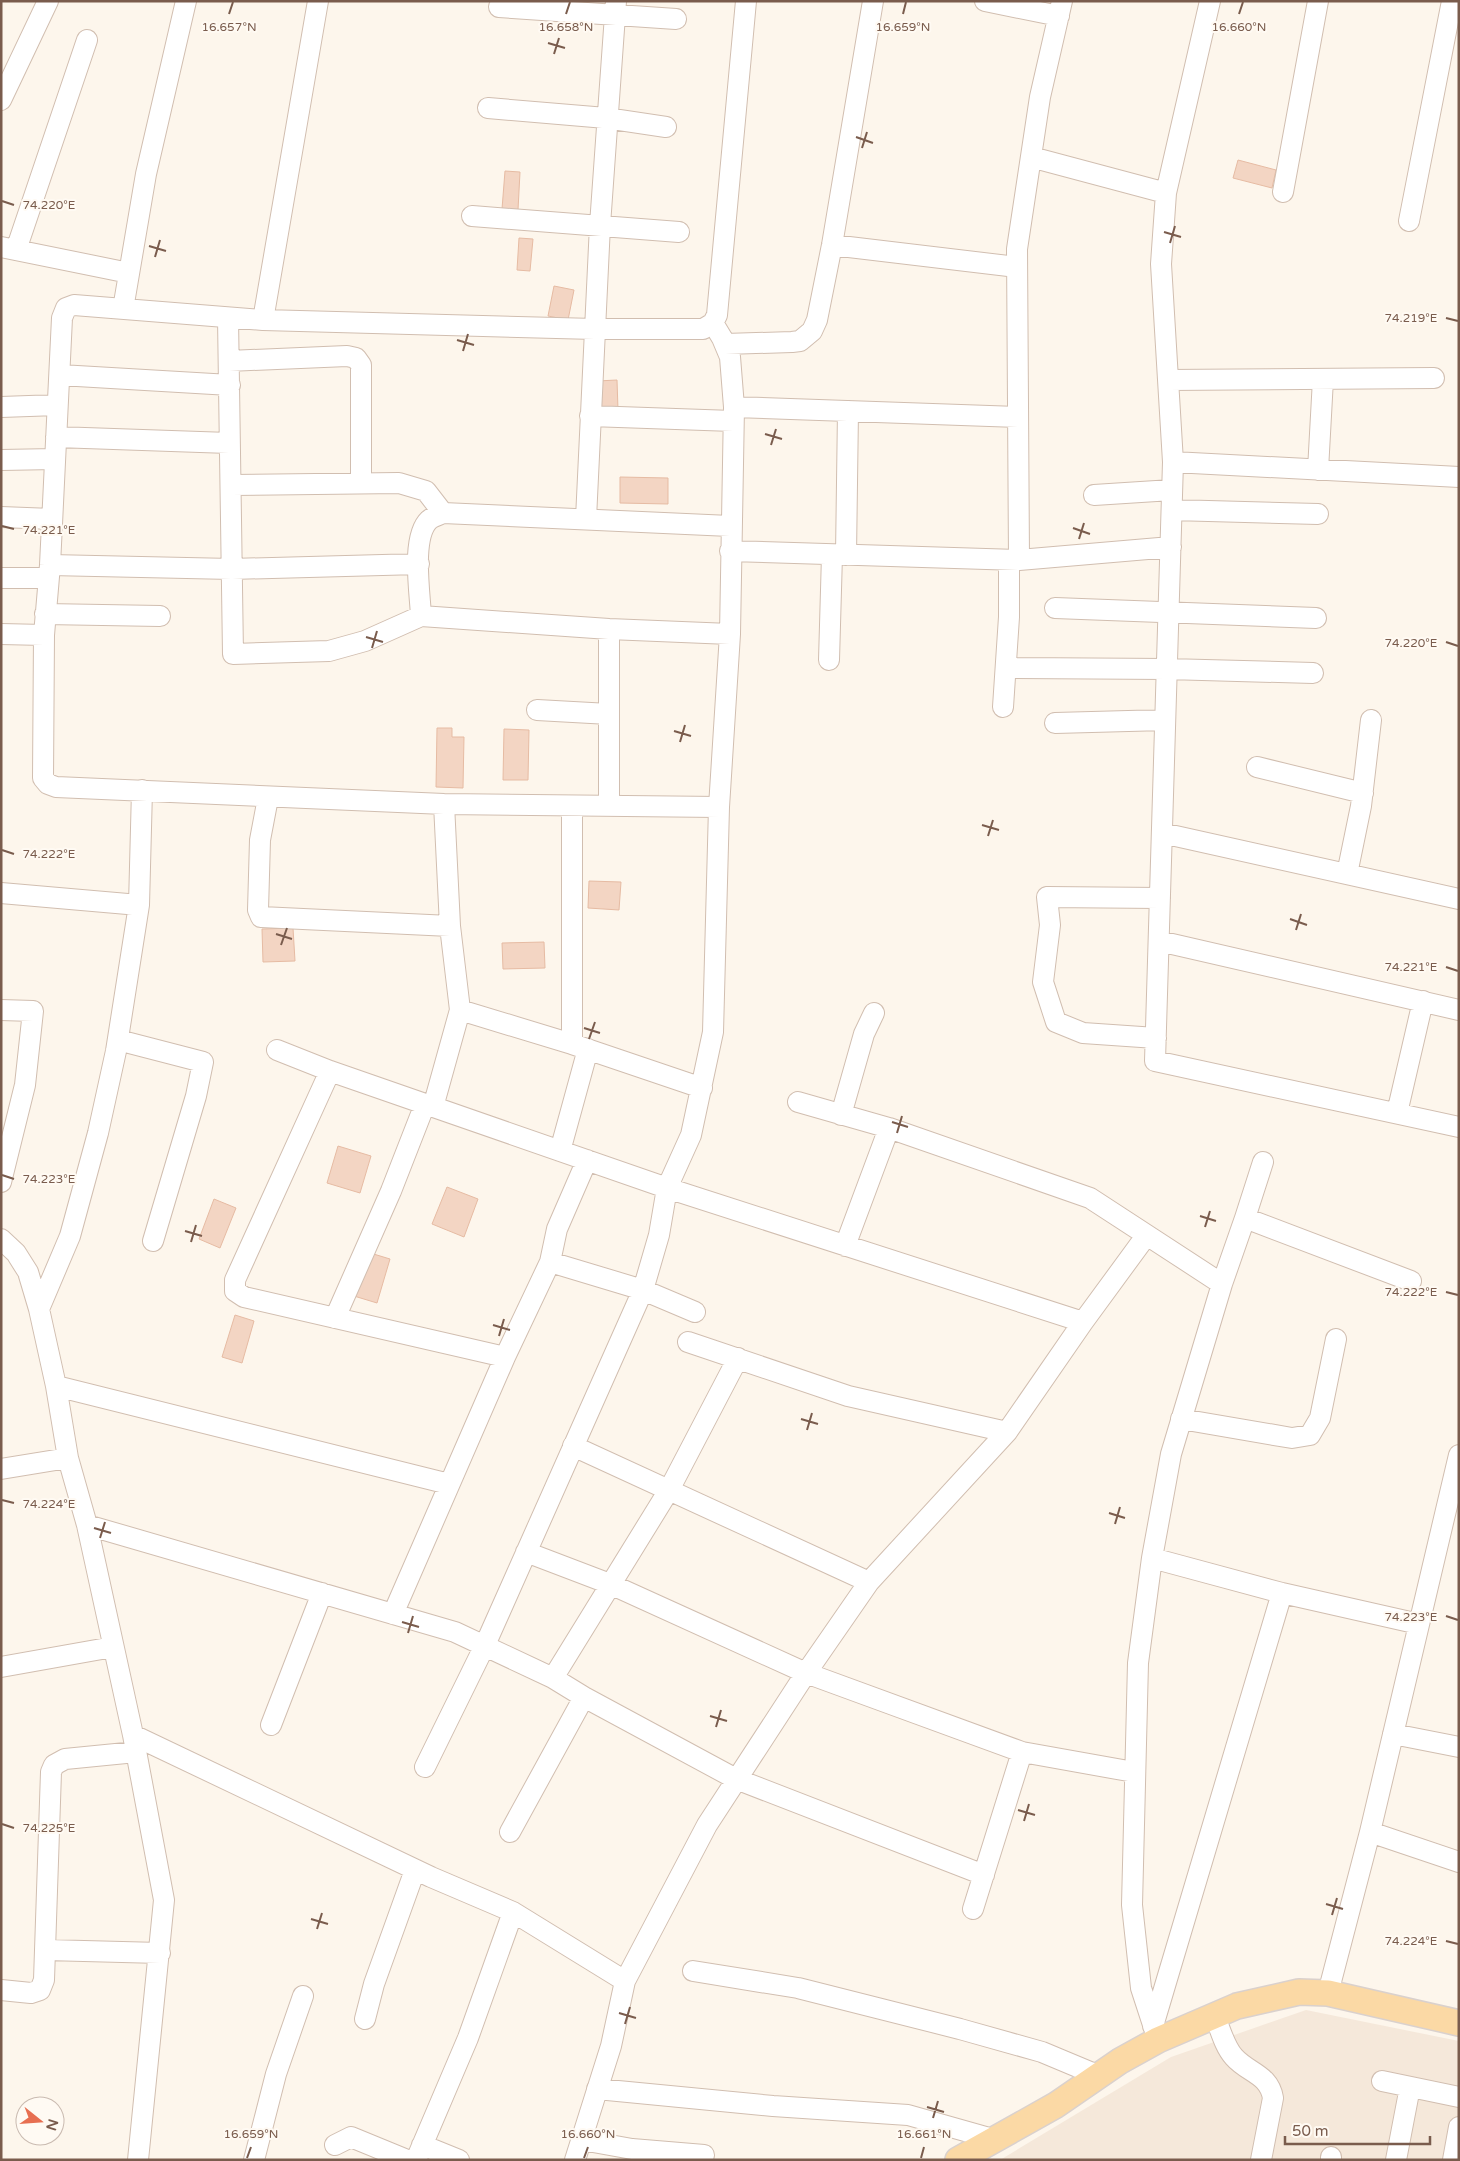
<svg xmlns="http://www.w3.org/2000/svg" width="1460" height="2161" font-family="'Varela Round',sans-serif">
	<rect width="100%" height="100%" fill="#fdf6ec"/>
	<path fill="#f5e8da" d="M1306 2010 1459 2041V2160H1000L1171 2057Z"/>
	<path fill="#f3d5c3" stroke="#e6bba3" d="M1238 160 1276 170 1272 188 1233 178Z
		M505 171 520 172 518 210 502 209Z
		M519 238 533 239 530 271 517 270Z
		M554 286 574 290 568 320 548 316Z
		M617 380 618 410 598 411 597 381Z
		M620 477 668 478V504L620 503Z
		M437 728H452V737H464L463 788 436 787Z
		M504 729 529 730 528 780H503Z
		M589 881 621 882 619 910 588 908Z
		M293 928 295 961 263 962 262 929Z
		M544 942 545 968 503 969 502 943Z
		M338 1146 371 1156 360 1193 327 1183Z
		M447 1187 478 1199 464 1237 432 1224Z
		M214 1199 236 1208 220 1248 199 1239Z
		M367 1252 390 1259 377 1303 354 1296Z
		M235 1315 254 1321 242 1363 222 1357Z"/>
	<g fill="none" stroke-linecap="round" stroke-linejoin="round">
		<g stroke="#d1beb0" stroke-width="22">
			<path id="minor" d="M985 1 1059 16
				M1210 1 1166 193 1161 264 1173 462 1155 1061 1459 1127
				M499 7 676 19
				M1 100 48 1
				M488 108 606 118 666 127
				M1031 157 1166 193
				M1283 192 1318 1
				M472 216 679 232
				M1409 221 1452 1
				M832 245 1017 267
				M1 247 129 273
				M16 250 87 40
				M123 309 146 174 186 1
				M228 318 233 654 329 651 365 641 421 616
				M263 320 318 1
				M725 344 792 342 800 341 812 331 817 320 832 245 873 1
				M229 361 347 356 356 358 361 365V483
				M60 375 230 385
				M1168 380 1434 378
				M1 407 57 405
				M734 407 1018 417
				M590 416 733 421
				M56 437 229 443
				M1 460 55 459
				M1173 462 1459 477
				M1318 470 1323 379
				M231 485 399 483 426 491 443 513
				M1094 495 1172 490
				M1172 510 1318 514
				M1 517 52 519
				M586 519 600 225 616 1
				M730 551 1019 560 1171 547
				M846 555 848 411
				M1019 560 1017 249 1040 97 1062 1
				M50 565 232 569 419 564
				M1 578H48
				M1055 608 1316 618
				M45 614 160 616
				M1 634 44 635
				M730 634 609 629 421 616C420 593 411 537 429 520 432 517 439 515 443 513L730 526
				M829 660 832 555
				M1006 668 1167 669 1313 673
				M1003 707 1009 617V560
				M537 710 609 714
				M1055 723 1165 720
				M1257 767 1363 793
				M268 798 260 840 258 910 261 917 450 926
				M609 805V629
				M572 806V1044
				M719 807 444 804 56 787 48 784 43 778 44 635 50 565 62 318 66 308 74 305 263 320 595 329H703L713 323 717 315 746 1
				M1162 833 1459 899
				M1347 874 1361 806 1371 720
				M1 893 139 905
				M1159 941 1459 1010
				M1 1010 33 1011 25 1085 1 1182
				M460 1010 572 1044 702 1088
				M1156 1038 1083 1033 1056 1022 1043 982 1050 925 1047 897 1160 898
				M118 1040 203 1062 196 1096 153 1241
				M277 1050 330 1071 667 1188 1083 1322
				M330 1071 235 1280V1291L244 1297 505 1357
				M798 1102 889 1128 1090 1198 1222 1284
				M433 1107 460 1010 450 926 444 804
				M1397 1113 1423 1001
				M841 1115 864 1034 874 1013
				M560 1151 588 1049
				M1245 1218 1263 1162
				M1 1239 16 1253 28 1272 39 1309 56 1386 68 1458 87 1525 133 1735 164 1900 138 2160
				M845 1246 889 1128
				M550 1262 557 1229 587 1160
				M39 1309 70 1236 98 1133 116 1051 139 905 142 790
				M335 1318 391 1191 425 1104
				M688 1342 848 1396 1007 1432
				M56 1386 449 1484
				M1181 1419 1292 1438 1310 1435 1320 1418 1336 1339
				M573 1446 869 1582
				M1 1469 68 1458
				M87 1525 455 1632 553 1678 584 1697 736 1779 984 1875
				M526 1552 610 1584 806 1673 1022 1752
				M1152 1558 1282 1593 1419 1624
				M393 1614 505 1357 550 1262 643 1290 695 1312
				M1 1667 113 1647
				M553 1678 669 1490 738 1358
				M271 1725 322 1593
				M1393 1734 1459 1747
				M133 1735 431 1877 513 1912 625 1981 707 1825 806 1673 869 1582 1007 1432 1083 1322 1146 1236
				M425 1767 485 1645 643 1290 659 1235 667 1188 691 1135 713 1032 719 807 730 634 734 407 730 357 722 338 713 323
				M510 1832 584 1697
				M1370 1832 1459 1862
				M973 1909 1022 1752 1134 1772
				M46 1950 160 1953
				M693 1971 798 1988 960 2029 1042 2052 1097 2075
				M1 1990 31 1993 40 1990 44 1980 51 1772 54 1765 65 1759 136 1752
				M1328 1993 1370 1832 1459 1455
				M1214 2014C1220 2028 1224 2046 1234 2057 1248 2073 1269 2074 1273 2098L1261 2160
				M365 2019 374 1984 415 1870
				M1153 2026 1282 1593
				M1158 2040 1141 1988 1132 1905 1138 1663 1152 1558 1171 1454 1222 1284 1245 1218 1411 1281
				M1382 2081 1459 2097
				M597 2089 773 2106 908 2115 993 2139
				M582 2140 632 2149 704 2155
				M335 2145 351 2137 407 2160
				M422 2145 459 2160
				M254 2160 276 2074 303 1996
				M416 2160 468 2038 513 1912
				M575 2160 611 2046 625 1981
				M1331 2160V2157
				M1396 2160 1410 2087
				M1453 2160 1459 2127"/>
		</g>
		<g stroke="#dad1cd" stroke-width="28">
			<path id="major" d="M958 2160 1056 2105 1120 2061 1158 2040 1237 2006 1299 1992 1328 1993 1459 2023"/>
		</g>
		<use href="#minor" stroke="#fff" stroke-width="20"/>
		<use href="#major" stroke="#fbd9a5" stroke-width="25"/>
	</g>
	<path fill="none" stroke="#7a5c4d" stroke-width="2" d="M229 14 233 2M566 14 570 2M903 14 906 2M1239 14 1243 2M548 43 565 48M554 54 559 38M856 137 873 143M862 148 867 132M2 201 14 205M1164 232 1181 237M1170 243 1175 226M149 246 166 251M155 257 160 240M1446 318 1458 321M457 340 474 345M463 351 468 334M765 434 782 439M771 445 776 429M2 526 14 529M1073 528 1090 534M1079 539 1084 523M366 637 383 642M1446 642 1458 646M372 648 377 631M674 731 691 736M680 742 685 725M982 825 999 830M988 836 993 820M2 850 14 854M1290 919 1307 925M1296 930 1301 914M276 934 292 939M281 945 287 928M1446 967 1458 971M584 1028 600 1033M589 1039 595 1022M892 1122 908 1127M897 1133 902 1116M2 1175 14 1179M1200 1216 1216 1221M1205 1227 1210 1211M185 1231 202 1236M191 1242 196 1225M1446 1292 1458 1295M493 1325 510 1330M499 1336 504 1319M801 1419 818 1424M807 1430 812 1413M2 1500 14 1503M1109 1513 1125 1518M1115 1524 1120 1507M94 1528 111 1533M100 1538 105 1522M1446 1616 1458 1620M402 1622 419 1627M408 1633 413 1616M710 1716 727 1721M716 1727 721 1710M1018 1810 1035 1815M1024 1821 1029 1804M2 1824 14 1828M1326 1904 1343 1909M1332 1915 1337 1898M311 1919 328 1924M317 1929 322 1913M1446 1941 1458 1944M619 2013 636 2018M625 2024 630 2007M927 2107 944 2112M933 2118 938 2101M247 2158 251 2147M584 2158 588 2147M921 2158 924 2147"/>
	<g font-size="12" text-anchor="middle" fill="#7a5c4d" stroke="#fffaf3" stroke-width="4" stroke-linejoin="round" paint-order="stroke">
		<text x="229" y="31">16.657°N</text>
		<text x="566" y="31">16.658°N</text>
		<text x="903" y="31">16.659°N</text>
		<text x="1239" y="31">16.660°N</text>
		<text x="49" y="209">74.220°E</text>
		<text x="1411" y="322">74.219°E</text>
		<text x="49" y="534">74.221°E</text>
		<text x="1411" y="647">74.220°E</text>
		<text x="49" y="858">74.222°E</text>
		<text x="1411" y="971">74.221°E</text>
		<text x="49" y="1183">74.223°E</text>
		<text x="1411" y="1296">74.222°E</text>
		<text x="49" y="1508">74.224°E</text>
		<text x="1411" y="1621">74.223°E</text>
		<text x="49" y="1832">74.225°E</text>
		<text x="1411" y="1945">74.224°E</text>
		<text x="251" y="2138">16.659°N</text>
		<text x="588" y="2138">16.660°N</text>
		<text x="924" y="2138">16.661°N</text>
	</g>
	<rect width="1460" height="2161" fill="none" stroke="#7a5c4d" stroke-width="5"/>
	<g transform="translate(40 2121) rotate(107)"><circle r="24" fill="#fffaf3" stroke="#cabbb1"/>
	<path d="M0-4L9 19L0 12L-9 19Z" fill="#e76f51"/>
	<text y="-8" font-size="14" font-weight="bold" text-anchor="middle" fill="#7a5c4d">N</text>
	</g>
	<path d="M1285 2136v8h145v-8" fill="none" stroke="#7a5c4d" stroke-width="2.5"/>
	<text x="1292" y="2136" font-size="15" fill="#7a5c4d" stroke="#fffaf3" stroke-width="4" paint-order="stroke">50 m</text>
</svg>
